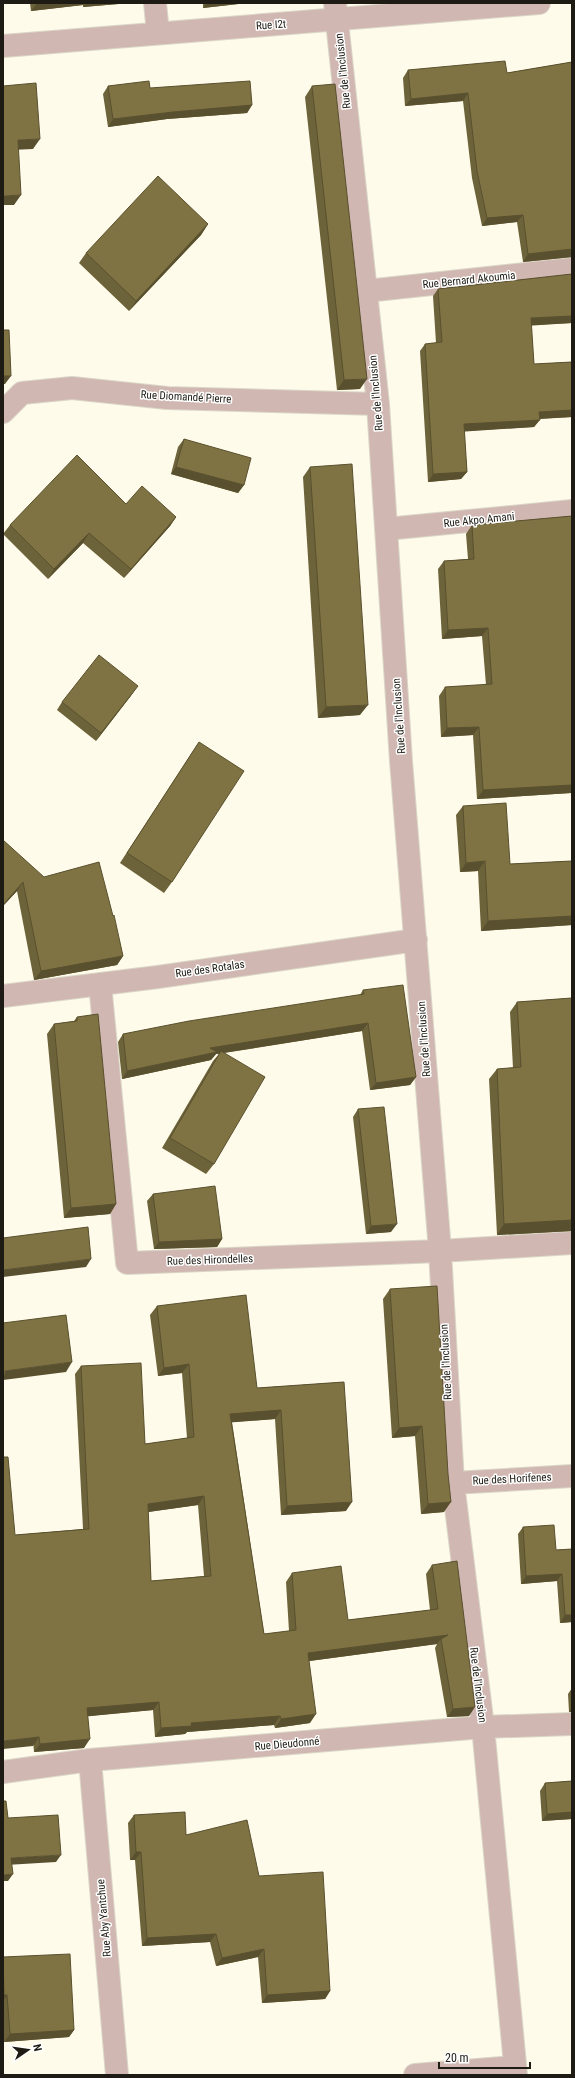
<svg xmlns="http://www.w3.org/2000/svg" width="575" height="2078" font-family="'Roboto Condensed',sans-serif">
	<rect width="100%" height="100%" fill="#fffbea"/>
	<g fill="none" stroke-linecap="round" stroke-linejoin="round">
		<g stroke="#dbd7c8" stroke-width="24">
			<path id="minor" d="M155 3 158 33
				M335 3 378 404 401 761 440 1251 453 1483 483 1727 516 2075
				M3 46 539 3
				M366 291 572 269
				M3 412 22 393 72 388 167 398 378 404
				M386 529 572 511
				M100 984 127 1263 440 1251 572 1243
				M3 996 158 977 416 940
				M453 1483 572 1476
				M90 1760 117 2075
				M3 1772 90 1760 483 1727 572 1724
				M415 2075 515 2067"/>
		</g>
		<use href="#minor" stroke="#d1b7b1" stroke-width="22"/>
	</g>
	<path fill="#6d633a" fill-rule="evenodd" d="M30 3H130L83 7V5L31 11Z
		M203 3H247L203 8Z
		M572 62V257L523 262 517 222 482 226 472 178 463 101 405 106 403 78 408 70 507 73Z
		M108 86 150 88 252 105 247 113 167 119 108 127 103 94Z
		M312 86 360 389 337 390 305 97Z
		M208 224 201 235 129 311 79 263 86 253Z
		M572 274V323L531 325 534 364 572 362V417L540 419 534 427 464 431 467 472 461 479 428 482 420 351 425 344 436 343 433 296 438 289Z
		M184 439 244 485 238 493 171 474 178 447Z
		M310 467 360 715 318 718 303 477Z
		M126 504 176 517 170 526 124 578 83 543 48 579 3 534 10 525Z
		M572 516V807L571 793 477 799 473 735 441 737 439 696 445 687 486 685 482 636 442 639 438 569 444 561 468 559 466 534 472 525Z
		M133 693 96 741 57 710 62 702Z
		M199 742 172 882 164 893 120 863Z
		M463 806 510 864 572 861V925L481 931 478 871 460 872 456 815Z
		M3 840 123 956 117 965 34 980 17 891 3 906Z
		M363 990 416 1077 410 1085 370 1090 362 1031 224 1053 214 1164 206 1174 162 1148 213 1061 219 1054H216L211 1060 122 1079 118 1042 123 1034 360 995Z
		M572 998V1231L497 1235 489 1079 497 1069 513 1068 510 1012 517 1002Z
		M77 1017 116 1204 110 1214 64 1218 47 1034 54 1024 74 1021Z
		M358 1109 391 1232 366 1234 353 1117Z
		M153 1194 222 1239 217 1247 154 1249 147 1201Z
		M390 1289 444 1512 421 1514 415 1436 392 1438 383 1299Z
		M157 1306 257 1388 344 1382 346 1511 281 1515 275 1419 232 1422 264 1634 289 1631 286 1582 292 1573 348 1620 430 1610 426 1574 432 1565 469 1716 447 1717 435 1648 437 1644 309 1661 310 1723 275 1728 274 1725 187 1732 185 1734 155 1737 153 1710 88 1716 84 1748 34 1752 15 1535 83 1529 75 1374 81 1366 145 1444 187 1438 182 1373 158 1376 150 1315ZM198 1505 204 1576 151 1581 148 1512Z
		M523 1527 556 1550 572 1549V1622L560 1623 557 1581 521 1584 518 1534Z
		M572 1688V1712H569L568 1694Z
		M572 1781V1819L542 1821 540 1791 545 1783Z
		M134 1815 186 1835 259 1876 330 1991 325 1999 262 2003 258 1957 216 1966 210 1942 142 1946 135 1860H130L128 1823Z
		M3 1957 74 2030 69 2037 4 2042 3 2023Z"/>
	<path fill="#59502f" d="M37 3H85L83 5 31 11Z
		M86 3H130L83 7Z
		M207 3H247L203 8Z
		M468 93 463 101 405 106 411 99Z
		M252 105 247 113 167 119 108 127 113 119 173 112Z
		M40 139 33 149 11 150 18 140Z
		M21 195 14 205H3V196Z
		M523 215 517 222 482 226 487 218Z
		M208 224 201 235 129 311 136 301Z
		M572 249V257L523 262 528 254Z
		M572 316V323L525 326 531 318Z
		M3 376H11L5 384H3Z
		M367 379 360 389 337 390 344 380Z
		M572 410V417L534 419 539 412Z
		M540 420 534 427 458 432 464 424Z
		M176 467 244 485 238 493 171 474Z
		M467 472 461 479 428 482 433 474Z
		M176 517 170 526 124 578 131 569Z
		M89 533 83 543 48 579 54 569Z
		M488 628 482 636 442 639 448 630Z
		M138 686 133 693 96 741 101 733Z
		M368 705 360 715 318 718 326 707Z
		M479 727 473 735 441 737 447 728Z
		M572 785V792L571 793 477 799 483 790Z
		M485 861 478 871 460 872 466 863Z
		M23 882 17 891 3 906V905Z
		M572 916V925L481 931 488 921Z
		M123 956 117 965 34 980 41 971Z
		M368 1023 362 1031 216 1054 211 1060 122 1079 127 1071 210 1048Z
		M416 1077 410 1085 370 1090 376 1083Z
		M116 1204 110 1214 64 1218 71 1208Z
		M572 1220V1231L497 1235 504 1224Z
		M397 1224 391 1232 366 1234 371 1226Z
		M222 1239 217 1247 154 1249 159 1242Z
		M91 1259 86 1267 3 1277V1270Z
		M72 1362 66 1372 3 1380V1373L5 1371Z
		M189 1364 182 1373 158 1376 164 1368Z
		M281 1410 275 1419 224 1423 230 1414Z
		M422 1426 415 1436 392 1438 399 1428Z
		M204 1496 198 1505 141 1513 148 1504Z
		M352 1502 346 1511 281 1515 287 1506Z
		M451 1502 444 1512 421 1514 428 1504Z
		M562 1574 557 1581 521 1584 526 1576Z
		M565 1615H572V1622L560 1623Z
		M448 1635 441 1639 437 1644 302 1662 308 1653Z
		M159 1702 153 1710 81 1717 87 1708Z
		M475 1707 469 1716 447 1717 453 1709Z
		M572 1708V1712H569Z
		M316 1714 310 1723 275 1728 281 1719Z
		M280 1716 274 1725 187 1732 185 1734 155 1737 161 1728 191 1723Z
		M39 1737 33 1746 3 1749V1741Z
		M90 1739 84 1748 34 1752 40 1744Z
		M572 1812V1819L542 1821 547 1814Z
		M136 1852H141L135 1860H130Z
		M61 1855 56 1862 6 1865 11 1858Z
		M13 1874 8 1881H3V1875Z
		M216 1934 210 1942 142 1946 147 1938Z
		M264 1949 258 1957 216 1966 222 1958Z
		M330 1991 325 1999 262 2003 267 1995Z
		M4 1995H7L3 2001V1997Z
		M74 2030 69 2037 4 2042 10 2034Z"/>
	<path fill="#7f7343" stroke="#59502f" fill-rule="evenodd" d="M505 61 507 73 572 62V249L528 254 523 215 487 218 477 171 468 93 411 99 408 70Z
		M149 81 150 88 250 81 252 105 173 112 113 119 108 86Z
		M36 83 40 139 18 140 21 195 3 196V86Z
		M335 84 367 379 344 380 312 86Z
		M158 176 208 224 136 301 86 253Z
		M572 274V316L531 318 534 364 572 362V410L539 412 540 420 464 424 467 472 433 474 425 344 442 342 438 289Z
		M3 330H9L11 376H3Z
		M184 439 251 458 244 485 176 467Z
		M77 455 126 504 142 486 176 517 131 569 89 533 54 569 10 525Z
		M352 464 368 705 326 707 310 467Z
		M572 516V785L483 790 479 727 447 728 445 687 492 684 488 628 448 630 444 561 474 559 472 525Z
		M99 655 138 686 101 733 62 702Z
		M199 742 244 771 172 882 127 853Z
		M506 803 510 864 572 861V916L488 921 485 861 466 863 463 806Z
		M3 840 44 877 99 862 113 916 114 915 123 956 41 971 23 882 3 905Z
		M403 985 416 1077 376 1083 368 1023 210 1048 217 1052 127 1071 123 1034 189 1021 364 994 363 990Z
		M572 998V1220L504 1224 497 1069 521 1067 517 1002Z
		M98 1014 116 1204 71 1208 54 1024 77 1021V1017Z
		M221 1051 265 1077 214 1164 170 1138Z
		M384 1107 397 1224 371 1226 358 1109Z
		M215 1186 222 1239 159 1242 153 1194Z
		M88 1227 91 1259 3 1270V1238Z
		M437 1286 448 1474 451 1502 428 1504 422 1426 399 1428 390 1289Z
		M246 1295 257 1388 344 1382 352 1502 287 1506 281 1410 230 1414 264 1634 296 1630 292 1573 341 1566 348 1620 438 1609 432 1565 457 1561 475 1707 453 1709 441 1639 448 1635 308 1653 316 1714 281 1719 280 1716 191 1723 192 1726 161 1728 159 1702 87 1708 90 1739 40 1744 39 1737 3 1741V1457H8L15 1535 89 1529 81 1366 141 1363 145 1444 194 1437 189 1364 164 1368 157 1306ZM204 1496 211 1576 151 1581 148 1504Z
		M66 1315 72 1362 5 1371V1376H3V1323Z
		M554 1525 556 1550 572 1549V1615H565L562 1574 526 1576 523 1527Z
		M572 1781V1812L547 1814 545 1783Z
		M3 1801H6L8 1818 58 1815 61 1855 11 1858 13 1874 3 1875Z
		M185 1812 186 1835 247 1820 259 1876 323 1872 330 1991 267 1995 264 1949 222 1958 216 1934 147 1938 141 1852H136L134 1815Z
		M70 1954 74 2030 10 2034 7 1995H4L3 1957Z"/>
	<g text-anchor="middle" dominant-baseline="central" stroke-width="3" stroke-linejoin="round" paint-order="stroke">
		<g font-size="11" fill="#1d1b13" stroke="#fff">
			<text transform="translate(271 25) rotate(-4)">Rue I2t</text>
			<text transform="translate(343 71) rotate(-96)">Rue de l'Inclusion</text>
			<text transform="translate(469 280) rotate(-6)">Rue Bernard Akoumia</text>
			<text transform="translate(376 393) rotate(-95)">Rue de l'Inclusion</text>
			<text transform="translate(186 397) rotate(3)">Rue Diomandé Pierre</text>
			<text transform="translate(479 520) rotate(-6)">Rue Akpo Amani</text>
			<text transform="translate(399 716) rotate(-94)">Rue de l'Inclusion</text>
			<text transform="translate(210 969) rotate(-8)">Rue des Rotalas</text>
			<text transform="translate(424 1039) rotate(-94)">Rue de l'Inclusion</text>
			<text transform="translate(210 1260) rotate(-2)">Rue des Hirondelles</text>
			<text transform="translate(446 1362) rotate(-93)">Rue de l'Inclusion</text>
			<text transform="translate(512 1479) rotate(-3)">Rue des Horifenes</text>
			<text transform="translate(478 1685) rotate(83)">Rue de l'Inclusion</text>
			<text transform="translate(287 1744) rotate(-5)">Rue Dieudonné</text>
			<text transform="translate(104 1918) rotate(-95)">Rue Aby Yantchue</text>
		</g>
	</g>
	<rect width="575" height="2078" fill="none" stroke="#1d1b13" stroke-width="8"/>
	<g transform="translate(28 2050) rotate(77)" stroke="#ffffff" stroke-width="3" paint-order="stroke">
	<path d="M0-3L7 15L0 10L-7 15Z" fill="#1d1b13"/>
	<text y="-6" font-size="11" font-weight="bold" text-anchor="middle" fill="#1d1b13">N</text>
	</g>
	<path d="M439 2062v6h91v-6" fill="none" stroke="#1d1b13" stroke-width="2"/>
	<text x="445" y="2062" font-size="12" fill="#1d1b13" stroke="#ffffff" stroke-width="3" paint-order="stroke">20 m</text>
</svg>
